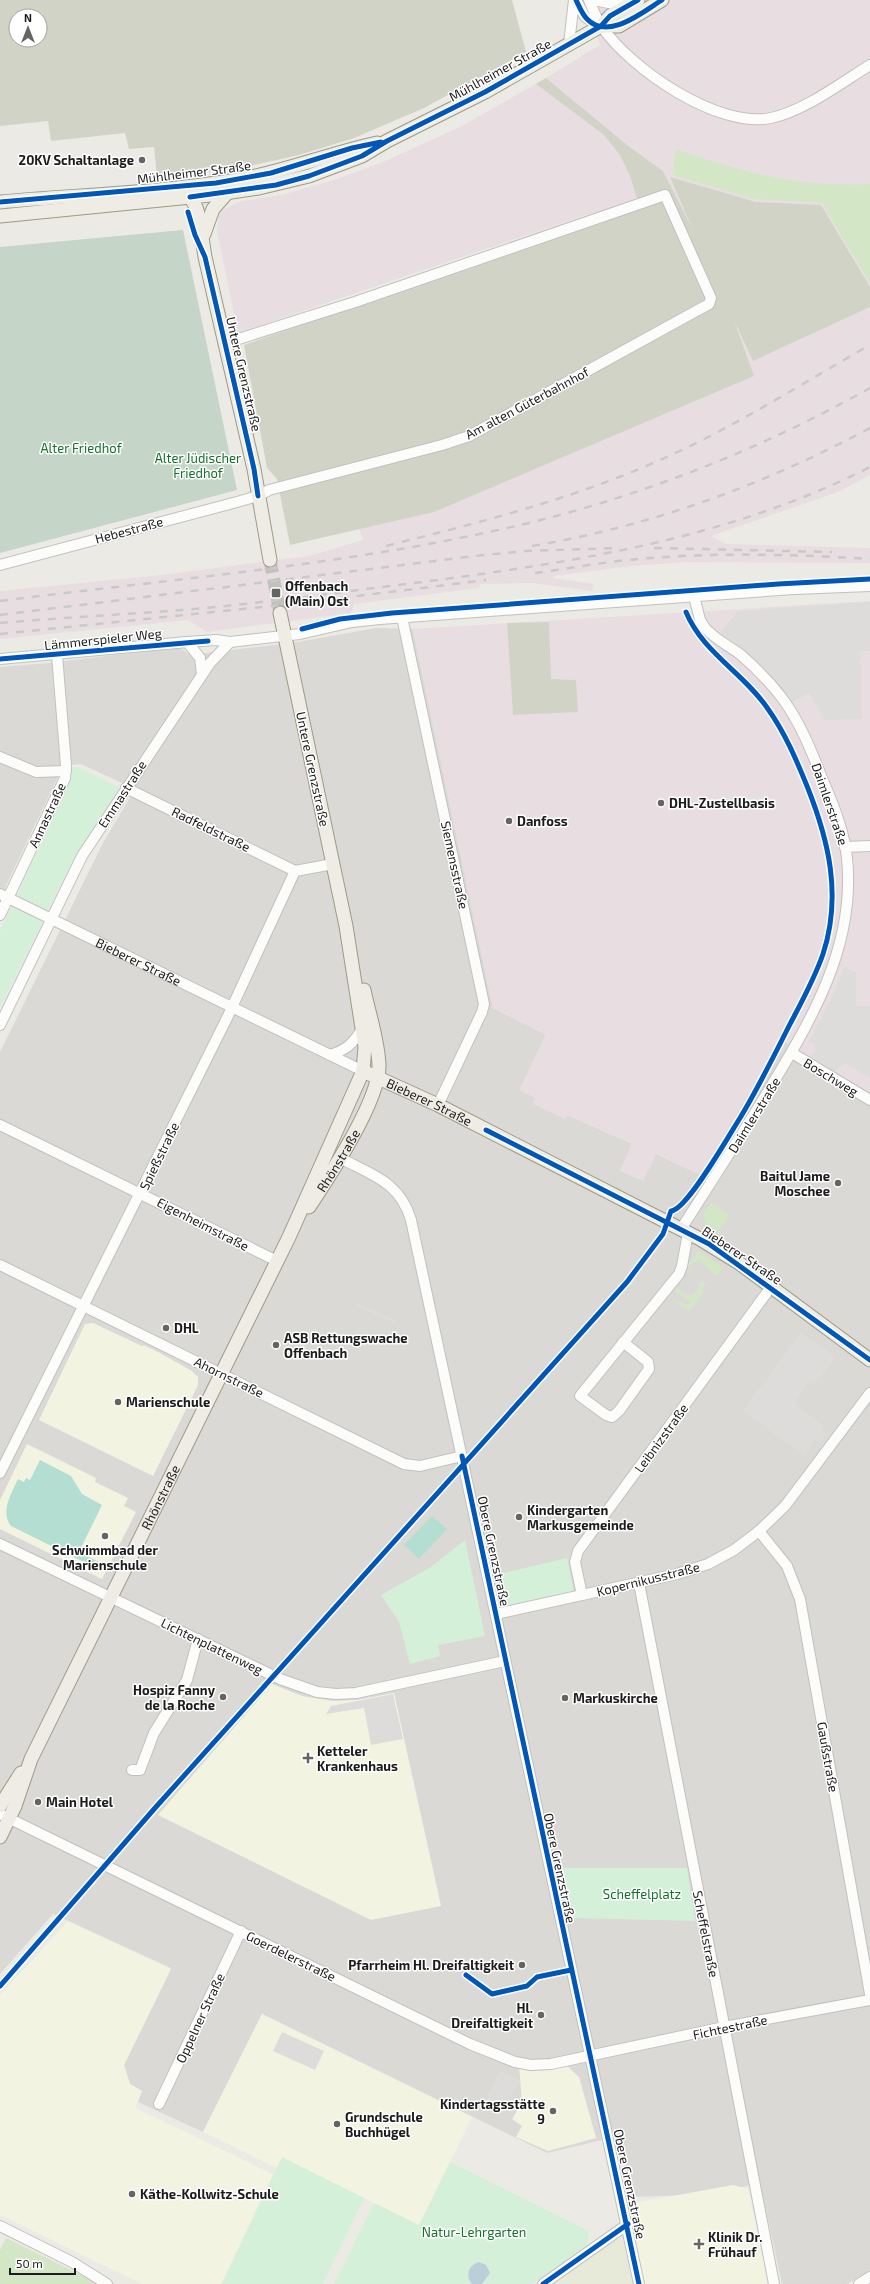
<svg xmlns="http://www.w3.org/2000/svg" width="870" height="2284" font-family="'Exo 2',sans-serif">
	<rect width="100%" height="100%" fill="#ebeae5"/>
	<path fill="#dad9d6" d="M376 628 413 629 493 1008 546 1034 520 1090 536 1098 565 1119 567 1115 633 1144 620 1171H648L656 1154 701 1175 780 1039 870 1092V2271L847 2284H782L760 2182 717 2194 633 2197 619 2136 547 2153 262 2014 203 2132 138 2102 142 2091 130 2084 124 2065 171 1968 53 1914 0 1974V1052L103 843 135 789 81 764 59 766 57 779 0 898V667L49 663 179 647 190 655 298 642Z"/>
	<path fill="#e8dee2" d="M584 0H870V475L838 492 711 536 726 544 870 548V563L687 562 631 566 554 576 553 578 594 584 592 591 531 583 480 584 479 588 354 604 351 613 207 632 188 620 0 639V591L161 575 309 556 363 540 353 512 614 243 595 212 238 333 217 231 219 215 223 210 238 202 285 194 337 179 383 162 460 127 546 78 600 45Z
		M870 601V1092L780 1039 701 1175 656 1154 643 1181 620 1171 632 1143 567 1115 565 1119 533 1104 536 1098 519 1090 546 1035 493 1008 413 629Z"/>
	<path fill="#f2f4e1" d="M93 1323 142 1346 143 1345 158 1352 192 1371 198 1377V1385L153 1476 39 1420 85 1324Z
		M27 1444 96 1478 95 1482 128 1498 124 1506 136 1512 102 1579 0 1529V1500Z
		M272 1684 302 1696 333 1701 357 1700 394 1693 441 1906 371 1920 158 1815Z
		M68 1921 171 1969 124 2065 130 2084 142 2091 135 2108 273 2174 221 2284H142L0 2215V1995Z
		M262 2014 472 2117 419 2225 282 2158 277 2168 203 2132Z
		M519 2065H566L579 2077 596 2138 548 2151 516 2137 522 2126 512 2119 522 2103Z
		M733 2185 748 2189 769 2284H645L629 2204Z"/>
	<path fill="#d2d3c7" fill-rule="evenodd" d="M0 0H512L526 52 424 108 354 138 299 155 241 168 157 177 154 147 129 149 125 133 51 141 48 121 0 126ZM16 16H40V40H16Z
		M546 78 627 145 663 171 693 230 670 177 756 202 821 205 870 287V307L753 361 734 320 754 376 434 512 290 545 277 479 267 468 244 345 640 208 630 176 620 155 604 135 536 84Z
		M549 622 551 679 576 680 578 712 513 715 507 623Z"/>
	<path fill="#e7ead9" d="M623 2238 633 2284H550L612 2242Z"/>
	<path fill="#d3e6c6" d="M676 149C741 172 801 188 870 184V283L822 203 754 199 672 175Z
		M712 1203 730 1215 718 1231C708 1226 701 1224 704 1211Z
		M698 1251 723 1267 717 1276 698 1259 695 1263 693 1262 689 1267 690 1270 686 1267Z
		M707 1281 702 1290 704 1291 694 1306 692 1304 694 1306 689 1311 665 1294 677 1301 689 1305 691 1303 675 1291 678 1287 686 1296 688 1294 691 1296 700 1288 698 1286 701 1282 706 1283Z
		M6 2238 99 2284H0V2250Z"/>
	<path fill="#c5d5c7" d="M183 230 237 490 0 553V247Z"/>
	<path fill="#d5f0d8" d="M72 767H78L120 788 67 872 0 1008V931L67 788Z
		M465 1540 485 1636 438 1645 440 1656 410 1664 399 1622 381 1595 431 1567Z
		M567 1558 574 1593 506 1608 499 1574Z
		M560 1868H687L695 1921 572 1918Z
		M282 2157 364 2198 323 2284H222Z
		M450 2162 587 2230 589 2231 587 2245 532 2284H334L374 2203 419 2225Z"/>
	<path fill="#b4ded2" d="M40 1460 71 1476 82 1494 102 1505 79 1552 103 1564 100 1570 11 1526C0 1512 11 1494 18 1479L24 1482 26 1478 30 1480Z
		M432 1516 447 1529 419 1559 404 1545Z"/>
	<path fill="#dddcda" d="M870 602V651H860L861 660 859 661 861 667 862 719 825 720 809 693 793 702 767 670 721 632 738 611Z
		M844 967 856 972V1006H870V1078L845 1063 834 1071 810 1056 816 1051 814 1044 809 1041 832 997Z
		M356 1302 395 1320 396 1324 354 1305Z
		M801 1332 835 1357 814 1386 809 1382 794 1403 825 1427 823 1430 827 1434 820 1443 815 1440 804 1456 743 1411Z
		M393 1694 403 1739 371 1745 364 1708 326 1714 331 1706Z
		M282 2032 324 2051 315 2070 273 2051Z
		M500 2071 520 2080 505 2109 486 2100Z"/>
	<path fill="#bbcfdb" d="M479 2262 486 2265 490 2273 482 2284H472C465 2276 468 2265 479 2262Z"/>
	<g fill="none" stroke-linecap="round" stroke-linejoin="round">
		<path stroke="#c2c1bd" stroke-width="13" stroke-dasharray="13 6" stroke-linecap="butt" d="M270 560 280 613"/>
		<g stroke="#c2c1bf" stroke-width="12">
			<g id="minor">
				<path d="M576 0 585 17 601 26"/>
				<path d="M589 0C593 9 596 19 602 27 631 69 718 129 771 118 804 111 841 83 870 65"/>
				<path d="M595 0 613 4 631 3"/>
				<path d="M569 44 574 0"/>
				<path d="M0 565 237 502 258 496 269 490 442 445 469 436 698 310 709 304 711 298 665 195 355 302 226 343"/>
				<path d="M402 617 484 1004 482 1012 438 1105"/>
				<path d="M187 642 200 658 202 674"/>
				<path d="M0 659 187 642 216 640 230 642 300 634 352 622 380 619 794 589 870 586"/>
				<path d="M0 757 36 772 66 771"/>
				<path d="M126 788 295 871"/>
				<path d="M845 847 870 846"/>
				<path d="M295 871 333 864"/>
				<path id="s1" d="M0 894 363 1071"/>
				<path d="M0 915 65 778 66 765 57 655"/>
				<path d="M0 1025 82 856 210 663 230 642"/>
				<path d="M792 1053 870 1100"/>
				<path d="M330 1055C346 1050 353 1044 362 1029"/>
				<path d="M0 1125 277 1261"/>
				<path d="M340 1158C372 1175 400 1182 411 1220L639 2284"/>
				<path d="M681 1229C710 1184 739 1139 767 1093 811 1021 856 946 847 858 844 830 833 804 822 778 811 750 800 722 782 698 770 682 756 668 741 655 729 646 715 639 705 628L700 620 694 596"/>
				<path d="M0 1265 404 1464 420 1466 462 1456"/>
				<path d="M623 1342 648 1362 649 1369 619 1411 612 1417 606 1415 580 1396 679 1274 682 1266 688 1233"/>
				<path d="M0 1473 227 1018 295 871"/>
				<path d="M759 1531 787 1566 800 1599 870 1994"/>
				<path d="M0 1544 280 1679 317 1692 336 1694 356 1693 505 1661"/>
				<path d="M639 1583 774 2284"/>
				<path d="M582 1595 575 1562 578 1551 771 1287"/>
				<path d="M496 1614 677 1574 708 1564 734 1550 759 1531 785 1506 870 1393"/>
				<path d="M132 1770H140L154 1733 187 1680 198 1639"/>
				<path d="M0 1814 470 2044 515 2062 531 2065 551 2064 724 2027 870 2000"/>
				<path d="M159 2104 241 1931"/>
				<path d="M0 2226 72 2262 107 2284"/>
				<path d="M543 2284 628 2224"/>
				<path d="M859 2284 870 2277"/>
			</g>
		</g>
		<g stroke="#9e9a84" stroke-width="15">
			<g id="major">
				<path d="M601 26H619L662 0"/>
				<path d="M190 197 196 207 199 217 205 257 254 469 270 560"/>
				<path d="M0 202C78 195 159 193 236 180 284 172 330 153 377 143"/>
				<path d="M0 216 211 195 259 188 309 176 362 156 387 141 485 92 601 26 610 16 638 0"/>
				<path d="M204 234 213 209 227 193"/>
				<path id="s2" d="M363 1071 438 1105 700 1239 739 1263 870 1360"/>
				<path id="s3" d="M309 1207C329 1177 380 1100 379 1065 378 1040 369 1014 364 990"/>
				<path d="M0 1806 21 1773"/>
				<path id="s4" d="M0 1837 15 1806 31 1759 289 1237 363 1071 365 1047 346 926 280 613"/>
			</g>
		</g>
		<use href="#minor" stroke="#fcfcfb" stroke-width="10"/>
		<use href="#major" stroke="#eeece4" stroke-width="13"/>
		<path stroke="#c9c9c8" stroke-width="2.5" stroke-dasharray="8 8" stroke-linecap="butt" d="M386 546C481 522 570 500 660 460 733 428 801 384 870 345
			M532 546C651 526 764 485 870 428
			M654 548 832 552
			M535 573C566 569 597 563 628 560 708 552 790 554 870 559
			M0 601C172 579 347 565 516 526 640 497 759 450 870 388
			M309 602 486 580
			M0 615 475 556 525 551 618 548
			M0 623C68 617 137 614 205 608 278 601 350 591 422 582 577 562 730 538 870 467
			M0 634 291 604"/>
		<g stroke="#fff" stroke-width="8">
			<path id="cycleway" d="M576 0C579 6 582 14 587 19 608 41 643 12 662 0
				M190 197 276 185 309 176 362 156 387 141 485 92 601 26 610 16 638 0
				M0 202 216 183 271 173 352 148 381 142
				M188 212 195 235 205 257 254 469 258 496
				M302 629 340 619 392 613 778 584 870 579
				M0 659 208 641
				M486 1130 709 1244 870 1360
				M462 1456 639 2284
				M466 1975 492 1994 527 1986 537 1977 571 1970
				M0 1986 155 1808 627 1282 663 1234 671 1211C687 1210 729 1135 740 1118 758 1088 773 1058 789 1026 801 1003 814 980 823 954 842 896 829 841 807 786 796 759 785 733 768 709 744 673 703 653 686 612
				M543 2284 628 2224"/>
		</g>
		<use href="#cycleway" stroke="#0057b8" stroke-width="5"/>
	</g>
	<g fill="#646462" stroke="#fff" stroke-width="1.5">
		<circle cx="142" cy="160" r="4"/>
		<rect x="271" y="588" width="10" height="10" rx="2"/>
		<circle cx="661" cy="803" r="4"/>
		<circle cx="509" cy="821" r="4"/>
		<circle cx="838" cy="1183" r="4"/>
		<circle cx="166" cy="1328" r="4"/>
		<circle cx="276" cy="1345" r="4"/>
		<circle cx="118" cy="1402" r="4"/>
		<circle cx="519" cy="1517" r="4"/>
		<circle cx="105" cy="1536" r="4"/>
		<circle cx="223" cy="1697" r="4"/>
		<circle cx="565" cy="1698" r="4"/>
		<path d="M306 1752h4v4h4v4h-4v4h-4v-4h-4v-4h4z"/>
		<circle cx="38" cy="1802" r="4"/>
		<circle cx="522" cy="1965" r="4"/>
		<circle cx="541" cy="2015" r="4"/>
		<circle cx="553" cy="2111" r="4"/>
		<circle cx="337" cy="2124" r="4"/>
		<circle cx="132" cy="2194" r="4"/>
		<path d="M697 2238h4v4h4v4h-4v4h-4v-4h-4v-4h4z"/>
	</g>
	<g text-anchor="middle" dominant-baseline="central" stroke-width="3" stroke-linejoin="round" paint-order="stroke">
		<g font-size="13" fill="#1c1c1c" stroke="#fff">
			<text transform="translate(500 70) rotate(-29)">Mühlheimer Straße</text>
			<text transform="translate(194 172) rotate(-7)">Mühlheimer Straße</text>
			<text transform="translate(244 374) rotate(77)">Untere Grenzstraße</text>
			<text transform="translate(527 403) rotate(-28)">Am alten Güterbahnhof</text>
			<text transform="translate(129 530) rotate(-15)">Hebestraße</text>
			<text transform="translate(103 639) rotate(-6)">Lämmerspieler Weg</text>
			<text transform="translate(313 769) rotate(78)">Untere Grenzstraße</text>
			<text transform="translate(122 794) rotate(-57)">Emmastraße</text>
			<text transform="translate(830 804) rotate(71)">Daimlerstraße</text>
			<text transform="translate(47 815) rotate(-65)">Annastraße</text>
			<text transform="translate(211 829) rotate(26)">Radfeldstraße</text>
			<text transform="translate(455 865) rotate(78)">Siemensstraße</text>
			<text stroke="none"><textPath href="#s1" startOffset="154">Bieberer Straße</textPath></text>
			<text transform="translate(831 1077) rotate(31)">Boschweg</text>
			<text stroke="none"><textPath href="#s2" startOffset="73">Bieberer Straße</textPath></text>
			<text transform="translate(754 1115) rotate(-58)">Daimlerstraße</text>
			<text transform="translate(159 1156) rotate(-64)">Spießstraße</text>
			<text stroke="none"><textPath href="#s3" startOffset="55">Rhönstraße</textPath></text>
			<text transform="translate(203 1224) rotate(27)">Eigenheimstraße</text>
			<text transform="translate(742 1255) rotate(34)">Bieberer Straße</text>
			<text transform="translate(229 1377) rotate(26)">Ahornstraße</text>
			<text transform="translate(661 1438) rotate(-54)">Leibnizstraße</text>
			<text stroke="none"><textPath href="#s4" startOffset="376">Rhönstraße</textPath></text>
			<text transform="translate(494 1551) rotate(78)">Obere Grenzstraße</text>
			<text transform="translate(648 1579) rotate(-14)">Kopernikusstraße</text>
			<text transform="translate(212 1646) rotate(26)">Lichtenplattenweg</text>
			<text transform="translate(828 1757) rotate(80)">Gaußstraße</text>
			<text transform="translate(560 1868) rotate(78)">Obere Grenzstraße</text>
			<text transform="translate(706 1934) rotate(79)">Scheffelstraße</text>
			<text transform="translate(291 1956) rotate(26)">Goerdelerstraße</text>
			<text transform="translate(200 2018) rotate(-65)">Oppelner Straße</text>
			<text transform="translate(730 2027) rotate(-12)">Fichtestraße</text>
			<text transform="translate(630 2184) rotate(78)">Obere Grenzstraße</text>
		</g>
		<g font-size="13" font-weight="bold" fill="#1c1c1c" stroke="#fff" text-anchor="start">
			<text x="134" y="160" text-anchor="end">20KV Schaltanlage</text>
			<text x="285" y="586">Offenbach<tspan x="285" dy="15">(Main) Ost</tspan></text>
			<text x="669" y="803">DHL-Zustellbasis</text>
			<text x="517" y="821">Danfoss</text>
			<text x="830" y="1176" text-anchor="end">Baitul Jame<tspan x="830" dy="15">Moschee</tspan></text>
			<text x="174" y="1328">DHL</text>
			<text x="284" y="1338">ASB Rettungswache<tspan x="284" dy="15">Offenbach</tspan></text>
			<text x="126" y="1402">Marienschule</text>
			<text x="527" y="1510">Kindergarten<tspan x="527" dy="15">Markusgemeinde</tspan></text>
			<text x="105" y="1550" text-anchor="middle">Schwimmbad der<tspan x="105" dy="15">Marienschule</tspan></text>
			<text x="215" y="1690" text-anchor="end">Hospiz Fanny<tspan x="215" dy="15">de la Roche</tspan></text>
			<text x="573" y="1698">Markuskirche</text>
			<text x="317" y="1751">Ketteler<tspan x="317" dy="15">Krankenhaus</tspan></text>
			<text x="46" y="1802">Main Hotel</text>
			<text x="514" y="1965" text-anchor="end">Pfarrheim Hl. Dreifaltigkeit</text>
			<text x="533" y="2008" text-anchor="end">Hl.<tspan x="533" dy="15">Dreifaltigkeit</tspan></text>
			<text x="545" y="2104" text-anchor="end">Kindertagsstätte<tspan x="545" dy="15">9</tspan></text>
			<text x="345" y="2117">Grundschule<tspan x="345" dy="15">Buchhügel</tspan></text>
			<text x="140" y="2194">Käthe-Kollwitz-Schule</text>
			<text x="708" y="2237">Klinik Dr.<tspan x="708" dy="15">Frühauf</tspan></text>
		</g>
		<g font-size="13" fill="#15702a" stroke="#fff">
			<text x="81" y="448">Alter Friedhof</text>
			<text x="198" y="458">Alter Jüdischer<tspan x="198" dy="15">Friedhof</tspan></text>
			<text x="642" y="1894">Scheffelplatz</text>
			<text x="474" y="2232">Natur-Lehrgarten</text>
		</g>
	</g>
	<g transform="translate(28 28)"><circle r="19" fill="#ffffff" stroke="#a4a4a4"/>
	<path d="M0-3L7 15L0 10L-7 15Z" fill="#646462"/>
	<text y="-6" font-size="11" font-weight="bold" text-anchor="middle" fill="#1c1c1c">N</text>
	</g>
	<path d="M10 2268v6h65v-6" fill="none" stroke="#1c1c1c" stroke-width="2"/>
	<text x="16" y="2268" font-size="12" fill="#1c1c1c" stroke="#ffffff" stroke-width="3" paint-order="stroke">50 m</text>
</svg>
